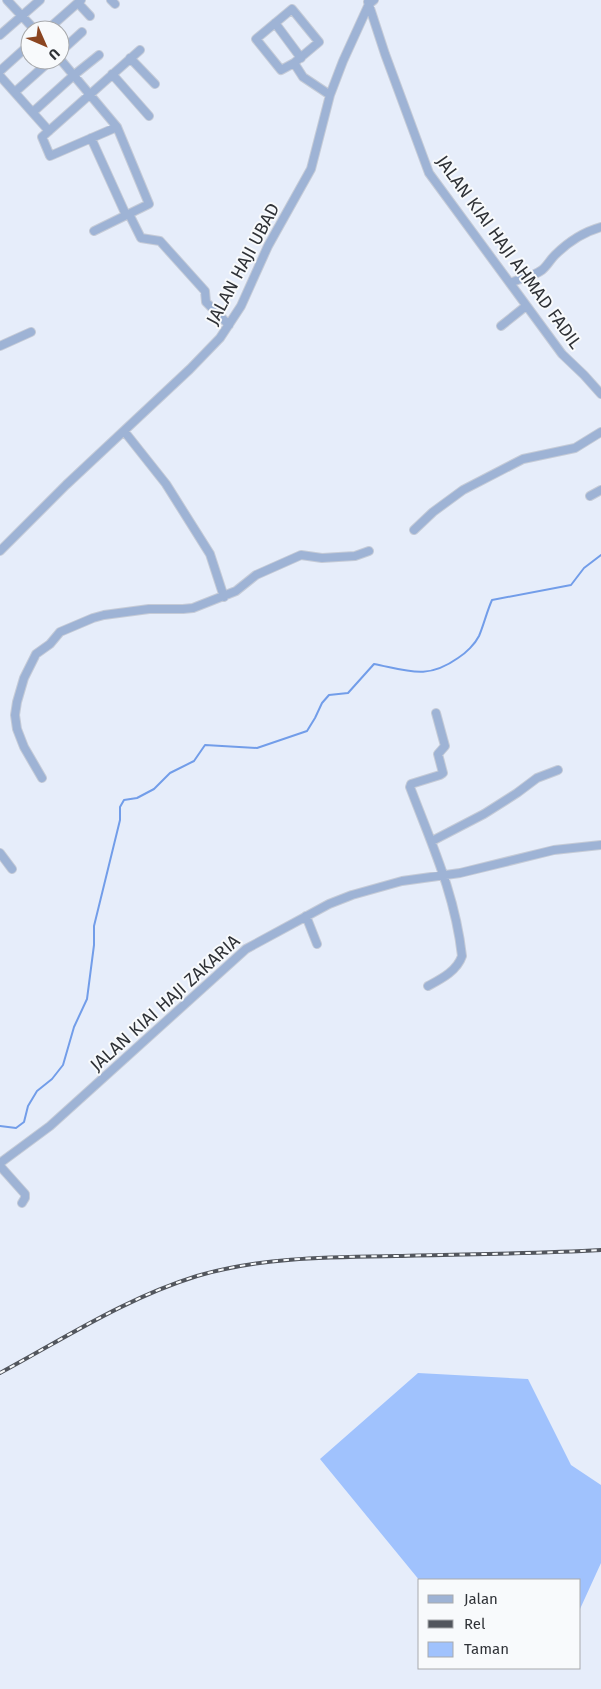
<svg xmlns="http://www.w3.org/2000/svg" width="601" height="1689" font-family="'Fira Sans',sans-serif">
	<rect width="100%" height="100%" fill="#e6edfa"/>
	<path fill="#a0c2fd" d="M418 1373 528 1379 571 1465 601 1485V1563L580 1609V1580L420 1581 320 1459Z"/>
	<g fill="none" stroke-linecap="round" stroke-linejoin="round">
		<path stroke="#729de9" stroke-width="2" d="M0 1126 16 1128 24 1122 28 1106 37 1091 52 1079 63 1065 74 1027 87 999 94 945V926L120 820V807L124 800 137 798 154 789 170 773 194 761 205 745 257 748 307 731 315 718 322 703 329 695 348 693 374 664C409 671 427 680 458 658 466 653 475 644 479 636 484 624 487 611 492 600L571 585 584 568 601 555"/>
		<g stroke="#c5cbd7" stroke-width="10">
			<path id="minor" d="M7 0 35 30
				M111 0 115 4
				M368 2 385 54 429 173 562 354 584 375 601 394
				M78 3 90 16
				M292 9 319 42 294 63 281 70 256 39Z
				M275 23 301 58
				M47 30 81 0
				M0 35 40 0
				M60 52 82 32
				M130 58 155 84
				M60 59 117 127 149 204 94 231
				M294 63 303 77 330 95
				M0 71 30 44
				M112 74 149 116
				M0 76 49 131
				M15 92 51 60
				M33 112 74 75 99 55
				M117 127 50 156 42 137 140 50
				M91 138 126 215
				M129 214 141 238 160 241 205 291 206 302 229 325
				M510 283C520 278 533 277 542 270 547 266 550 260 555 255 568 242 583 232 601 227
				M501 326 526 306
				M0 346 31 332
				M124 431 166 484 210 554 224 597
				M590 496 601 490
				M414 530 433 512 463 490 523 459 575 448 601 432
				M0 551 66 485 190 369 220 338 241 306 268 246 311 169 330 95 343 61 369 4 374 0
				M42 778 24 747 17 729 15 715 17 702 24 678 36 654 50 644 60 632 93 618 104 615 149 609H183L193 608 236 591 256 575 301 555 322 558 355 556 369 551
				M432 841 484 814 517 793 537 778 558 770
				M0 853 12 869
				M306 916 317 944
				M428 986C441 979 457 971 462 956 455 894 432 845 410 787L411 784 440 775 443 773 438 754 445 746 436 713
				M0 1163 50 1126 246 949 329 904 352 895 402 881 460 873 554 850 601 845
				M0 1166 25 1194V1198L22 1203"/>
		</g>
		<use href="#minor" stroke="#9eb3d5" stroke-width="8"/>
		<g stroke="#52565d" stroke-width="4">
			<path id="rail" d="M0 1373C65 1338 126 1298 197 1276 262 1257 329 1257 396 1256 465 1254 533 1254 601 1250"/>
		</g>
		<use href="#rail" stroke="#f8fafc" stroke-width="2" stroke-dasharray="5.5" stroke-linecap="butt"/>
	</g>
	<g text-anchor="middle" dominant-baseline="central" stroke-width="4" stroke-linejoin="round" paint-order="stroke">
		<g font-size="18" fill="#2f3237" stroke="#f8fafc">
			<text transform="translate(509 252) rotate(54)">JALAN KIAI HAJI AHMAD FADIL</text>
			<text transform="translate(243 264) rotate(-62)">JALAN HAJI UBAD</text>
			<text transform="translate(165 1003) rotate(-42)">JALAN KIAI HAJI ZAKARIA</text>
		</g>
	</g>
	<rect x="418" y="1579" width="162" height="90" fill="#f8fafc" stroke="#a8aaad"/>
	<rect x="428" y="1595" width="25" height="8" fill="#9eb3d5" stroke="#a8aaad"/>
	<text x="464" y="1604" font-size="15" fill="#2f3237">Jalan</text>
	<rect x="428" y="1620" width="25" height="8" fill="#52565d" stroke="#a8aaad"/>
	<text x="464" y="1629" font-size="15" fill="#2f3237">Rel</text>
	<rect x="428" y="1642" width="25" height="15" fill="#a0c2fd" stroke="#a8aaad"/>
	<text x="464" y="1654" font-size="15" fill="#2f3237">Taman</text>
	<g transform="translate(45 45) rotate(135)"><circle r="24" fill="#f8fafc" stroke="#a8aaad"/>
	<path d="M0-4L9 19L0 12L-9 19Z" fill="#8b4521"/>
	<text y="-8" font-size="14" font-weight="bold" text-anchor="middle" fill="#2f3237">U</text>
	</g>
</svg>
